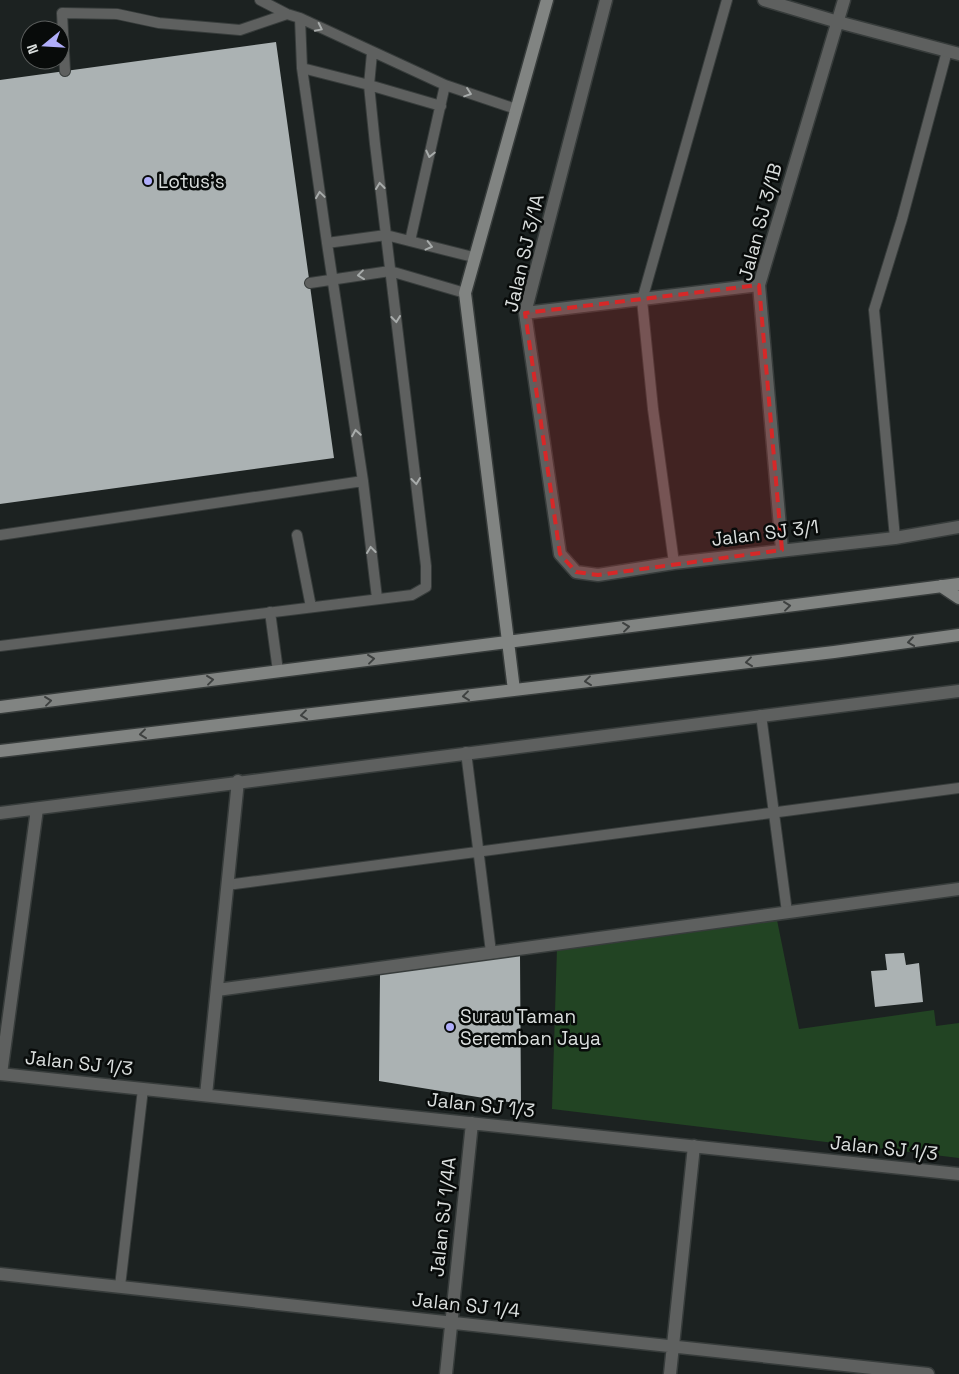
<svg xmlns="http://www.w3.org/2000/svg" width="959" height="1374" font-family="'Space Grotesk',sans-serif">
	<rect width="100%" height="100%" fill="#1c2221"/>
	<path fill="#224423" d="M777 920 799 1029 934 1010 936 1026 959 1023V1158L552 1109 557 948Z"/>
	<path fill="#abb2b3" d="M276 42 334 458 0 504V80Z
		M904 953 906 965 919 963 923 1002 875 1007 871 971 887 970 885 954Z
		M520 955 521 1104 379 1081 380 974Z"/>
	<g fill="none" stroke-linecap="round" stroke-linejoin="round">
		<g stroke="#373c3b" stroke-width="12">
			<path id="lane" d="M260 0 287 14 300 18 445 85 516 109
				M300 18 302 68 327 243
				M302 68 369 85 441 106
				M65 71 62 13 117 14 159 23 240 30 287 14
				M410 241 445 85
				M310 283 390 271 465 293
				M0 535 363 481
				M297 535 311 607
				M895 538 874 310 902 219 947 51
				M674 563 653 409 642 300 727 0
				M377 598 363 481 327 243 386 235 473 257
				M270 612 278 671
				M0 646 412 595 426 587V566L375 144 369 85 372 53
				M761 715 787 912
				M466 752 491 952
				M227 885 959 788
				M120 1286 143 1089"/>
		</g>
		<g stroke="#373c3b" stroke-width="15">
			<path id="street" d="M606 0 525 313 560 554 576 572 598 575 674 563 895 538 959 527
				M764 0 838 22 959 54
				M525 313 759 285
				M782 550 759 285 844 0
				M0 813 959 691
				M217 990 959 889
				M0 1074 959 1174
				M1 1074 37 809
				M206 1095 238 781
				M0 1274 928 1374
				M446 1374 472 1123
				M670 1374 694 1146"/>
		</g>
		<g stroke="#373c3b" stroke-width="15">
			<path id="secondary" d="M941 586 959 598
				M514 690 465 293 547 0
				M0 707 959 584
				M0 751 834 652 959 635"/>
		</g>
		<use href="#lane" stroke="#5e605f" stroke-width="10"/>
		<use href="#street" stroke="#5e605f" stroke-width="12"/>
		<use href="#secondary" stroke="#818482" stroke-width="12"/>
	</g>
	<defs><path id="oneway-chevron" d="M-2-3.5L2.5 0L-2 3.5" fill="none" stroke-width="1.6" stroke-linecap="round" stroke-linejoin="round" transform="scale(1.25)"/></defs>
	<g stroke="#a8acab">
		<use href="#oneway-chevron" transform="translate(319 28) rotate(26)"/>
		<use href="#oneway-chevron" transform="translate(468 93) rotate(19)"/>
		<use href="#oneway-chevron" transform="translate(430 154) rotate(103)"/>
		<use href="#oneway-chevron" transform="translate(380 186) rotate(-97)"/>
		<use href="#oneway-chevron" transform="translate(320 195) rotate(-98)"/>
		<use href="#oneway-chevron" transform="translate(429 246) rotate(14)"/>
		<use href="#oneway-chevron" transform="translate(361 275) rotate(173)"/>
		<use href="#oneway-chevron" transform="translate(396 319) rotate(83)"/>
		<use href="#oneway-chevron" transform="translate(356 433) rotate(-99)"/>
		<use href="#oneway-chevron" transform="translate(416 481) rotate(83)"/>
		<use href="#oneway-chevron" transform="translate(371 550) rotate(-97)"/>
	</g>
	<g stroke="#3e4140">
		<use href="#oneway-chevron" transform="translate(787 606) rotate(-7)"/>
		<use href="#oneway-chevron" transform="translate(626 627) rotate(-7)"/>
		<use href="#oneway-chevron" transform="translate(911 642) rotate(172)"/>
		<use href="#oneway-chevron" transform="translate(371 659) rotate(-7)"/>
		<use href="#oneway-chevron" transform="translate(749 662) rotate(173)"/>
		<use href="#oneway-chevron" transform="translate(210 680) rotate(-7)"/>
		<use href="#oneway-chevron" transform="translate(588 681) rotate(173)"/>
		<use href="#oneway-chevron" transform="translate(466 696) rotate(173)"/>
		<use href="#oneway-chevron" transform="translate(48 701) rotate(-7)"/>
		<use href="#oneway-chevron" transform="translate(304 715) rotate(173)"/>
		<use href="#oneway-chevron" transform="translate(143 734) rotate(173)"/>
	</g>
	<path fill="#d62828" fill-opacity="0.2" stroke="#d62828" stroke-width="4" stroke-dasharray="10 6" stroke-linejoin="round" d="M759 285 782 550 598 575 576 572 560 554 525 313Z"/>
	<g fill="#b0aefa" stroke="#080b0a" stroke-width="2">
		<circle cx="148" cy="181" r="5"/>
		<circle cx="450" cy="1027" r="5"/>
	</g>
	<g text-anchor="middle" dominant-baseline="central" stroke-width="5" stroke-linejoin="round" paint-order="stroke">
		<g font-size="19" fill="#dadedd" stroke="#080b0a" text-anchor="start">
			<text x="158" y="181">Lotus's</text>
			<text x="460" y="1016">Surau Taman<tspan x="460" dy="22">Seremban Jaya</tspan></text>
		</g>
		<g font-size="19" fill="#dadedd" stroke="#080b0a">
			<text transform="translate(760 222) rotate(-75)">Jalan SJ 3/1B</text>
			<text transform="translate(524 253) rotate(-77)">Jalan SJ 3/1A</text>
			<text transform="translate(765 533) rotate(-7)">Jalan SJ 3/1</text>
			<text transform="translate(79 1063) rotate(6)">Jalan SJ 1/3</text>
			<text transform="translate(481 1105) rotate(6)">Jalan SJ 1/3</text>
			<text transform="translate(884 1148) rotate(6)">Jalan SJ 1/3</text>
			<text transform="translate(443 1217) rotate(-84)">Jalan SJ 1/4A</text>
			<text transform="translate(466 1305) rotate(6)">Jalan SJ 1/4</text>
		</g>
	</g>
	<g transform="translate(45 45) rotate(252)"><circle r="24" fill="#080b0a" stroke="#5c5f5e"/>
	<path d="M0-4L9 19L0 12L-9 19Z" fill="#b0aefa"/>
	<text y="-8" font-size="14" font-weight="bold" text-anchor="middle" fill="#dadedd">N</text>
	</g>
</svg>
